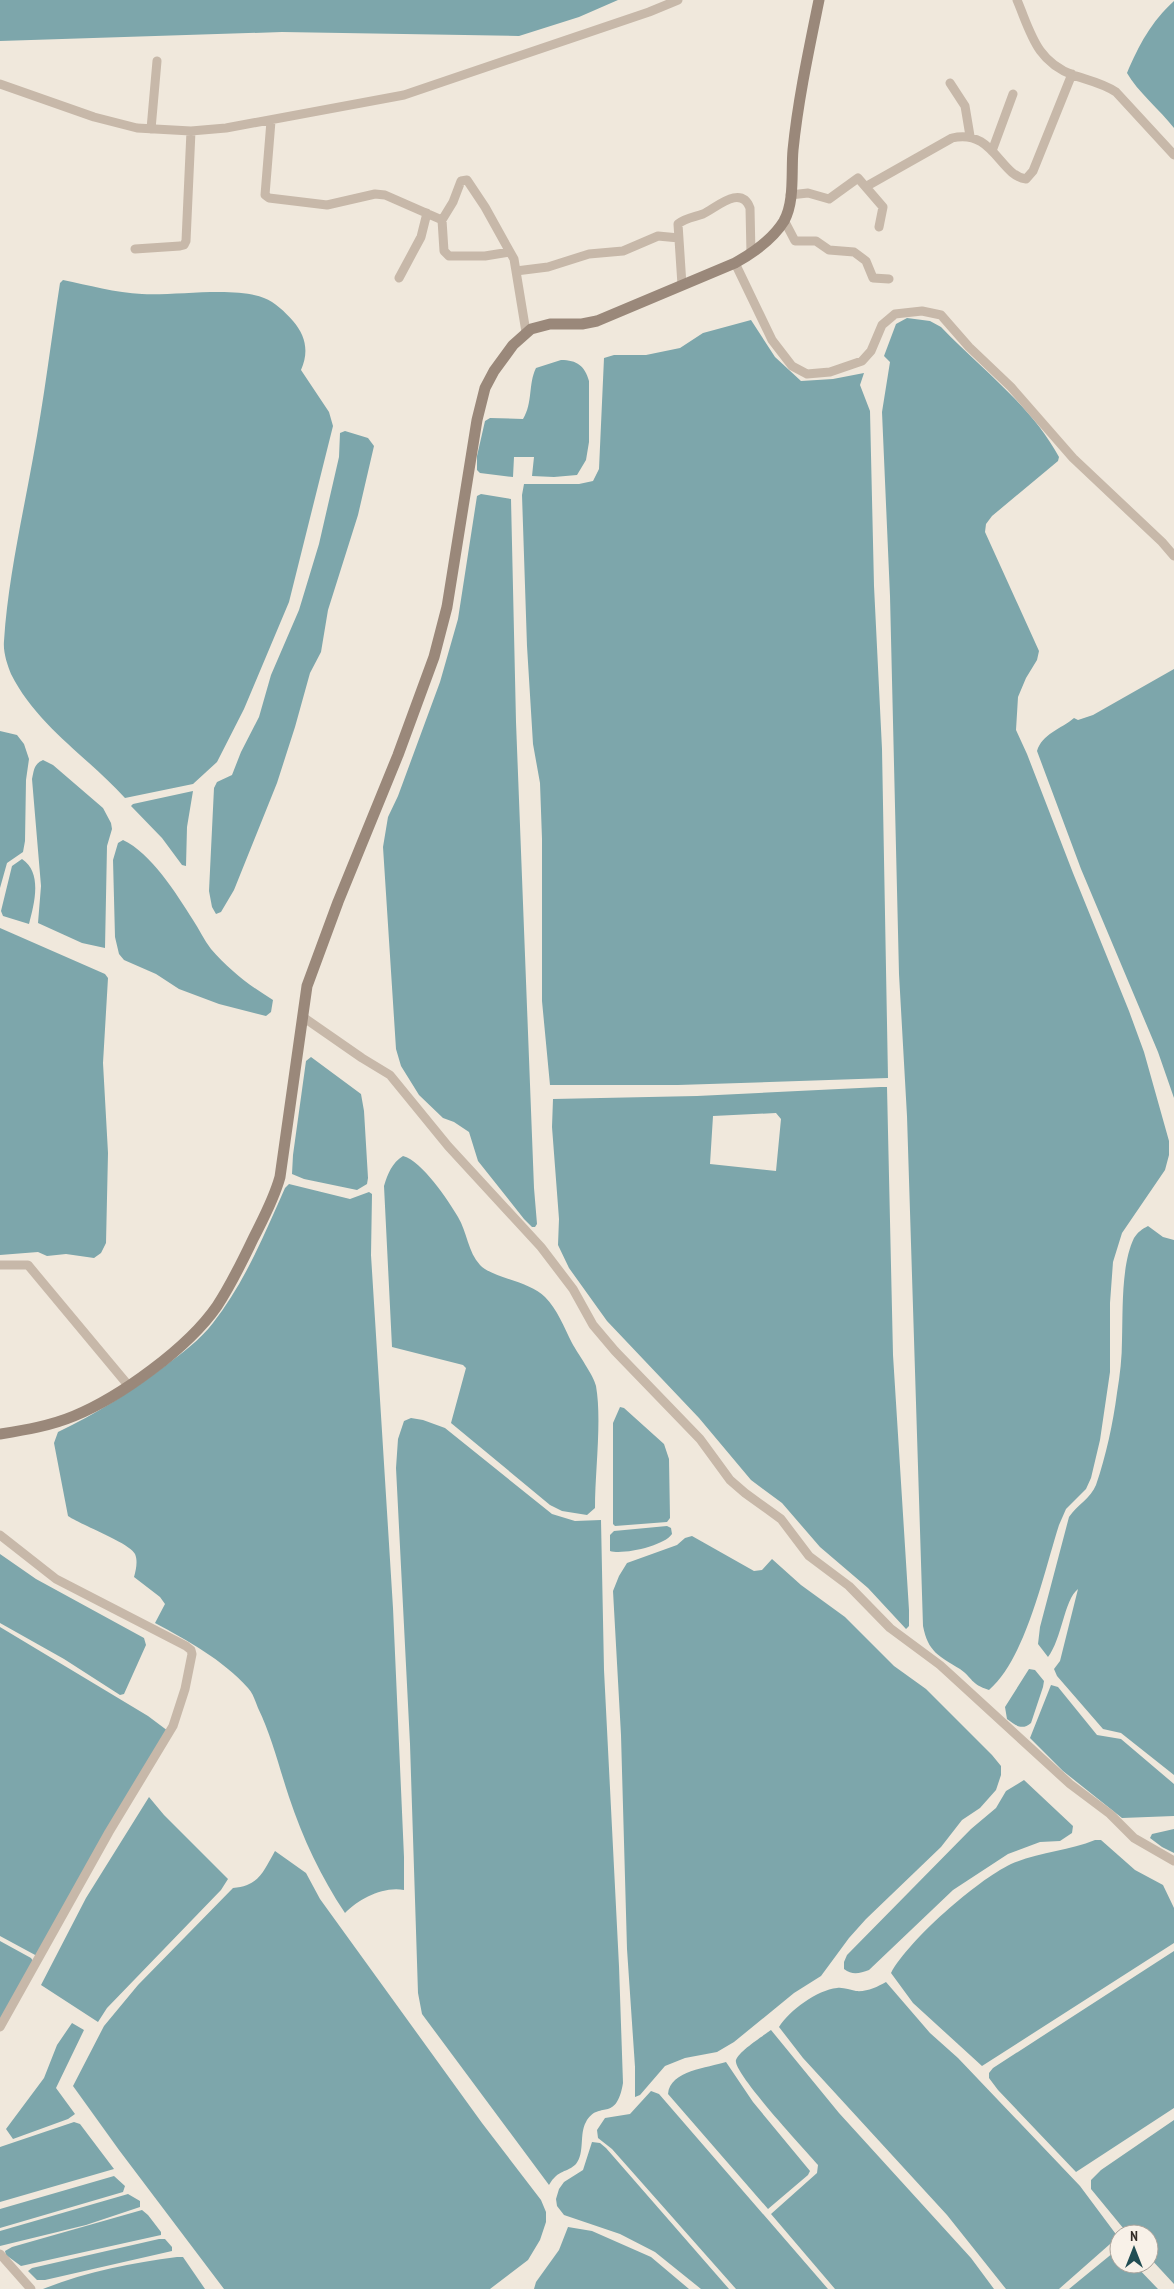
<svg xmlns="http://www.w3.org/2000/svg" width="1174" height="2289" font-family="'PT Sans Narrow',sans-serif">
	<rect width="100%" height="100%" fill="#f0e8dc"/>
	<path fill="#7da6ab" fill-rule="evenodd" d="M0 0H618L579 17 519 36 282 32 0 41Z
		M1174 1V128C1160 110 1137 91 1127 73 1139 45 1151 22 1174 1Z
		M63 280C88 285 116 293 142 294 175 296 235 286 264 298 275 302 285 312 293 321 306 336 309 352 301 370L329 412 333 426 289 602 244 709 217 762 193 784 125 798C88 757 37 726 11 674 7 664 3 652 4 641 8 580 22 519 33 458 44 400 51 341 60 283Z
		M907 318 930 321 941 327C981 369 1031 405 1059 457L1058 461 992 516 986 524 985 532 1039 651 1037 660 1026 678 1018 697 1016 730 1027 754 1073 873 1129 1011 1144 1052 1169 1141V1155L1165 1170 1122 1233 1113 1262 1110 1303V1372L1100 1440 1091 1478 1086 1489 1066 1509 1059 1525C1044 1572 1026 1658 989 1690 970 1684 973 1678 960 1669 939 1656 928 1652 923 1626L907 1116 899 974 890 596 882 412 890 362 884 356 896 324Z
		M751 320 775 357 801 381 833 379 864 373 860 385 870 411 874 586 882 749 888 1078 678 1085H550L542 1001V839L540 783 533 744 527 646 522 495 524 484H579L593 481 599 469 604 358 614 355H646L680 348 703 333Z
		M561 360C577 360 585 366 589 381V442L586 460 577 475 554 477 532 476 534 457H514L513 477 480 473 477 470V456L485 421 490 418 523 419C533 403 528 384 536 368Z
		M345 431 368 438 374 446 358 515 328 610 321 652 310 673 295 727 277 783 234 890 221 912 216 914 212 907 209 891 214 788 217 782 232 775 241 752 259 717 271 675 299 610 319 544 339 457 340 433Z
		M481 494 511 499 516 722 534 1188 537 1224 535 1227H532L524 1219 478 1161 469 1132 454 1122 443 1118 419 1095 401 1066 396 1049 383 847 388 817 398 796 440 682 458 619 477 496Z
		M1174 669V1098L1158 1052 1081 869 1037 751C1042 734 1061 729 1074 718L1078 720 1093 715Z
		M0 731 17 735 24 744 29 759 26 780 25 841 23 852 7 863 0 888Z
		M43 760 53 765 103 808 111 823 112 829 107 846 105 948 82 943 38 923 41 886 32 779C34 770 34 764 43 760Z
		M193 791 187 827 186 866 182 865 162 838 131 806 133 804Z
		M123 840C151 853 176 893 193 920 199 929 204 940 211 949 229 970 250 986 273 1000L271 1012 266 1016 219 1004 179 989 156 974 124 960 119 954 115 937 113 860 118 843Z
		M22 859C43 873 34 904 29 924L3 916 1 911 12 866Z
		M0 928 105 974 108 978 103 1063 108 1153 106 1243 101 1253 94 1258 66 1254 47 1256 38 1252 0 1255Z
		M311 1057 361 1094 364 1111 368 1178 367 1184 357 1190 304 1179 292 1174 293 1155 306 1061Z
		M880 1087H887L893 1355 909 1610V1626L906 1629 868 1588 820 1547 782 1503 751 1480 699 1418 607 1321 569 1268 558 1245 559 1219 552 1127 553 1099 697 1096ZM776 1113 781 1119 776 1171 710 1164 713 1116Z
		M403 1156C422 1161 448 1200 458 1217 467 1232 468 1252 480 1265 492 1278 530 1281 545 1297 557 1309 564 1327 572 1343 578 1354 594 1376 596 1386 602 1420 595 1471 595 1508L587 1515 562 1511 550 1505 451 1423 466 1368 463 1365 392 1347 384 1186C388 1173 392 1163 403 1156Z
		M289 1184 350 1199 369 1192 372 1194 371 1255 393 1608 404 1857V1890C383 1886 359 1899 345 1913 321 1877 303 1839 289 1797 279 1767 272 1737 258 1708 255 1701 253 1693 248 1688 223 1660 187 1640 155 1623L165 1604 160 1597 134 1577C136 1570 138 1561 135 1554 130 1543 81 1525 68 1516L54 1443 58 1432C96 1414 131 1392 165 1366 182 1353 200 1340 213 1323 245 1282 264 1235 285 1188Z
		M1148 1226 1163 1237 1174 1240V1775L1121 1733 1103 1729 1057 1676 1054 1669 1060 1661 1078 1589C1064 1600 1062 1639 1048 1657L1038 1644 1040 1627 1069 1517C1077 1505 1091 1498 1096 1485 1106 1456 1113 1423 1117 1393 1120 1375 1122 1357 1122 1340 1123 1310 1121 1265 1134 1238 1138 1232 1142 1229 1148 1226Z
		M620 1407 624 1408 664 1444 669 1459 670 1518 667 1522 615 1526 613 1524V1423Z
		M411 1418 423 1420 445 1428 552 1514 575 1521 601 1520 604 1670 619 1966 623 2083C616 2124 599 2099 586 2122 579 2134 585 2153 576 2164 567 2173 558 2169 549 2185L422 2014 418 1993 410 1744 396 1468 398 1439 404 1421Z
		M667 1526 671 1528 672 1534C664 1546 623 1555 610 1551V1535L614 1531Z
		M692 1536 754 1571 762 1570 772 1559 801 1585 845 1617 894 1666 926 1689 992 1755 1001 1766V1775L996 1790 980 1808 962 1820 941 1847 866 1919 849 1938 821 1976 794 1993 734 2042 717 2052 685 2058 665 2066 640 2095 635 2097V2067L627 1949 621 1735 613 1591 619 1576 627 1563 677 1545 685 1538Z
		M0 1554 36 1579 144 1638 146 1645 124 1694 120 1695 64 1659 0 1623Z
		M0 1627 148 1716 168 1731 37 1956 0 1936Z
		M1029 1669 1035 1670 1044 1681 1043 1687 1031 1723C1022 1731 1015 1725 1007 1719L1005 1707Z
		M1051 1685 1058 1687 1097 1735 1121 1739 1174 1784V1816L1122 1818 1063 1771 1030 1738Z
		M1024 1780 1073 1826 1072 1833 1060 1841 1040 1842 1008 1854 953 1890 869 1970C860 1973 853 1976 844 1969V1962L847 1955 971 1829 996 1808 1006 1791Z
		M149 1797 164 1815 228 1879 221 1890 107 2008 98 2022 41 1985 86 1898Z
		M1174 1829V1853L1162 1847 1150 1838 1152 1834Z
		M1095 1840H1101L1135 1870 1163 1885 1174 1908V1943L982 2066 913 2003 891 1973C910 1939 976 1881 1011 1864 1038 1852 1069 1851 1095 1840Z
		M275 1851 306 1873 320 1899 482 2123 541 2200 546 2212V2222L540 2240 528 2260 490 2289H224L119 2150 73 2086 104 2026 138 1985 233 1888C259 1886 263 1872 275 1851Z
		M0 1941 31 1958 33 1961 0 2021Z
		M1174 1951V2108L1076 2172 998 2090 989 2078V2073L993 2068Z
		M886 1982 930 2033 958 2058 1080 2186 1118 2237 1059 2289H1006L947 2215 803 2058 779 2027C790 2010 817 1990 837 1988 843 1987 850 1990 856 1991 867 1992 877 1987 886 1982Z
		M72 2023 84 2030 56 2088 75 2114 68 2119 13 2139 6 2129 44 2078 57 2045Z
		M771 2030 839 2113 971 2258 994 2289H835L771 2214 817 2173 818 2165C806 2151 732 2072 736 2060 739 2051 763 2036 771 2030Z
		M726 2062 753 2102 810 2171 808 2175 768 2209 668 2094C670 2070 708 2068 726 2062Z
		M651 2091 659 2094 828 2289H736L612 2149 598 2138 597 2130 605 2118 630 2114Z
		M1174 2120V2284L1149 2257V2234H1128L1091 2189V2180L1101 2170Z
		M74 2122 80 2124 114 2169 0 2202V2147Z
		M592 2142 600 2143 606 2148 729 2289H701L655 2252 620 2234 564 2215 557 2206 556 2199 559 2189 564 2182 583 2170Z
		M114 2176 125 2186 123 2192 0 2228V2209Z
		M128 2194 140 2201V2207L86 2225 0 2246V2231Z
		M142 2210 148 2215 161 2232V2235L21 2266 6 2255 5 2251 12 2247Z
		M568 2227 592 2231 651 2257 689 2289H534L536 2282 559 2250Z
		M159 2239H165L172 2247V2251L45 2280H37L28 2271 32 2268Z
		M1119 2248V2264H1134L1158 2289H1069Z
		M177 2257H183L205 2289H43C85 2272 132 2263 177 2257Z"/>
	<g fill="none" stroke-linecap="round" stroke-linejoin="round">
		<path stroke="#c7b8a9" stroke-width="9" d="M1017 0C1031 33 1036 61 1073 75 1087 80 1103 83 1116 92L1174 155
			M950 83 965 106 970 136
			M0 84 94 117 137 128 191 131 226 128 404 95 649 12 678 0
			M271 121 265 195 269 198 327 205 375 194 385 195 442 220 444 251 449 256H485L510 252 514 259 526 332
			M151 129 157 61
			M992 151 1013 94
			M867 186 952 138C993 128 1000 176 1026 179L1033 171 1072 74
			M790 195 808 193 829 199 858 178 883 207 879 227
			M442 220 453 202 461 181 467 180 485 207 510 252
			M784 220 795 241H816L829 250 854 252 866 261 873 278 889 279
			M135 249 180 246 184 245 186 241 191 131
			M735 263 772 340 792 366 807 374 830 372 862 361 871 351 882 325 895 314 922 311 941 315 969 347 1011 387 1073 458 1162 542 1174 556
			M516 271 548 267 589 254 623 251 658 236 679 238
			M399 278 421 237 427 213
			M682 285 678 224C685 218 695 217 703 214 716 208 741 184 750 208L751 254
			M303 1017 362 1058 390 1075 448 1146 541 1247 573 1289 593 1325 615 1351 700 1439 730 1480 745 1493 781 1519 809 1556 849 1586 890 1628 940 1665 1070 1784 1110 1814 1134 1838 1174 1861
			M0 1265H28L128 1385
			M0 1535 56 1579 186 1646 191 1650 192 1654 185 1689 173 1726 109 1832 0 2027
			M0 2254 31 2289"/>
		<path stroke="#9a887a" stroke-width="11" d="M0 1434C25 1430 50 1426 74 1416 120 1397 188 1348 217 1306 231 1285 242 1262 253 1239 263 1219 274 1199 280 1177L307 986 338 902 398 755 434 657 447 607 477 420 485 388 494 371 513 345 531 329 550 324H582L597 321 735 263C753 253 773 239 784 221 795 201 791 172 793 150 798 100 809 49 819 0"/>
	</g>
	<g transform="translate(1134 2249)"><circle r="24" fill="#f8f1e8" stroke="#aaa39b"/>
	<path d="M0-4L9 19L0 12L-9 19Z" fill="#214d53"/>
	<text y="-8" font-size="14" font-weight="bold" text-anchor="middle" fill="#342d28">N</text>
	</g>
</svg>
